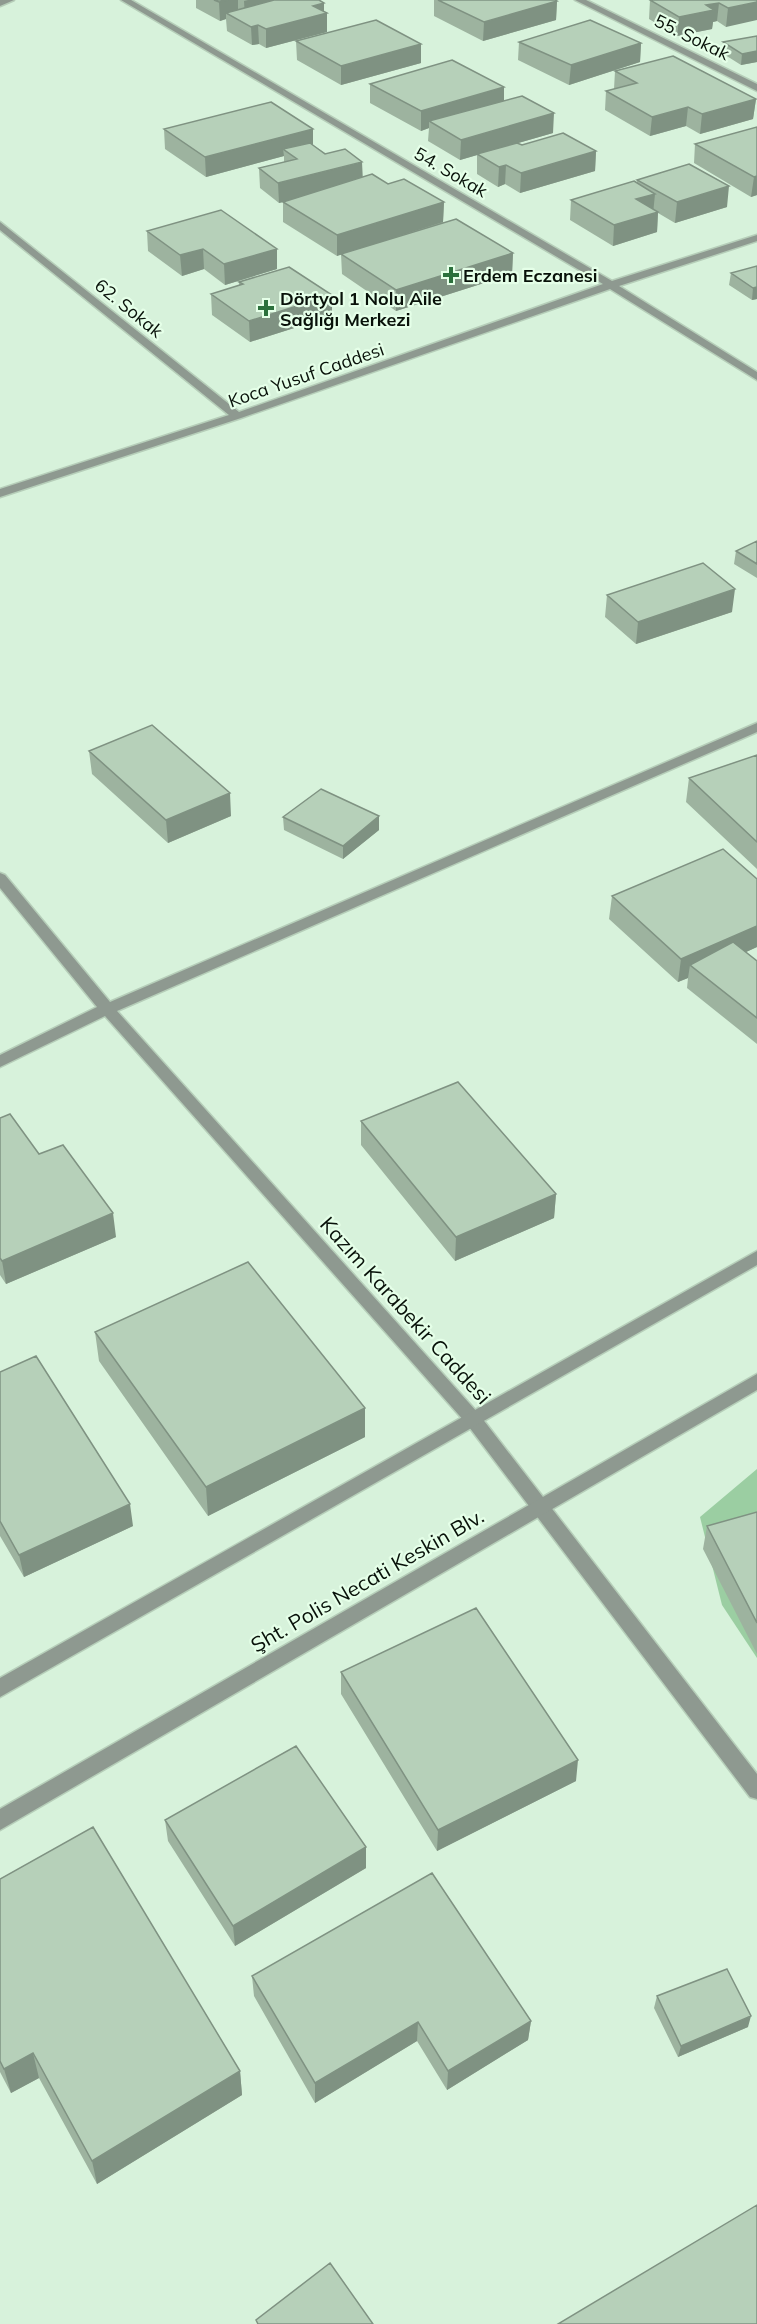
<svg xmlns="http://www.w3.org/2000/svg" width="757" height="2324" font-family="Mulish,sans-serif">
	<rect width="100%" height="100%" fill="#d7f2db"/>
	<path fill="#9bcea2" d="M757 1469V1658L722 1605 700 1517Z"/>
	<g fill="none" stroke-linecap="round" stroke-linejoin="round">
		<g stroke="#b6ceb9" stroke-width="3">
			<path id="minor" d="M0 0H14L0 6Z
				M121 0H131L612 281 757 235V241L619 286 757 372V380L610 289 241 418 0 497V489L229 415 0 230V222L239 412 603 284Z
				M575 0H586L757 84V91Z
				M757 723V732L117 1011 478 1413 757 1774V1799L750 1797 466 1423 105 1016 0 1067V1055L97 1007 0 888V873L5 875 110 1002Z"/>
		</g>
		<g stroke="#b6ceb9" stroke-width="3">
			<path id="tertiary" d="M757 1251V1265L0 1697V1678Z
				M757 1374V1390L0 1830V1809Z"/>
		</g>
		<use href="#minor" fill="#8e9990" fill-rule="evenodd"/>
		<use href="#tertiary" fill="#8e9990" fill-rule="evenodd"/>
	</g>
	<path fill="#9db39f" d="M196 0H319L324 3V12L327 13V32L266 48 259 44 252 45 227 31 226 19 220 21 196 8Z
		M434 0H555L557 1 556 20 483 41 434 16Z
		M650 0H757L726 27 717 21 713 22 712 29 677 36 649 19Z
		M757 36V62L741 65 722 53 723 42Z
		M296 41 421 44V63L341 85 297 60Z
		M519 42 641 43 640 62 569 85 518 60Z
		M615 71 756 99 753 119 700 134 686 126 650 136 605 110 606 91 614 89Z
		M370 84 504 101 553 133 518 143 522 145 596 151 595 171 520 193 505 184 498 187 477 174V155L460 160 428 141 429 128 421 131 370 103Z
		M757 127V195L751 197 694 163 695 144Z
		M164 129H313V145L362 177 388 184 444 202 443 222 513 253 512 274 396 311 342 274 341 254 337 256 283 222V202L279 203 260 188 259 168 284 162V156L206 177 165 149Z
		M637 180 727 207 675 223 658 213 657 232 613 246 570 220 571 200 637 183Z
		M147 231 277 249V269L225 285 204 269 182 276 148 251Z
		M757 266V299L752 300 729 285 731 273Z
		M239 282 332 295V316L250 342 212 315 211 294 239 286Z
		M757 541V578L734 564 736 551Z
		M607 595 732 612 636 644 605 617Z
		M89 751 231 816 168 843 92 774Z
		M757 755V869L686 802 689 778Z
		M283 817 379 830 343 859 284 830Z
		M757 879V947L746 952 757 961V1044L687 988 688 978 678 982 609 919 612 896Z
		M0 1118 39 1154 116 1237 6 1284 0 1275Z
		M361 1121 556 1194 554 1218 455 1261 361 1145Z
		M95 1332 365 1437 208 1516 99 1361Z
		M0 1372 133 1526 24 1577 0 1536Z
		M757 1512V1654L703 1549 707 1526Z
		M341 1672 576 1781 437 1851 341 1694Z
		M165 1820 366 1868 235 1946 168 1841Z
		M0 1879 240 2071 242 2095 97 2184 39 2078 11 2093 0 2072Z
		M252 1976 531 2021 528 2040 447 2090 417 2041 315 2103 254 1996Z
		M657 1996 748 2027 678 2057 654 2008Z"/>
	<path fill="#7f9282" d="M228 0H238V16L226 13V19L220 21 219 2Z
		M248 0H286L245 19 244 1Z
		M557 1 556 20 483 41 484 22Z
		M757 2V20L726 27 728 8Z
		M324 3V14L327 13V32L266 48V29L313 6Z
		M719 3 717 21 713 22 712 29 677 36 679 17 706 5Z
		M258 25 259 44 252 45 251 27Z
		M641 43 640 62 569 85 571 65Z
		M421 44V63L341 85V66Z
		M757 51V62L741 65 742 54Z
		M504 87V106L429 121V128L421 131V111Z
		M756 99 753 119 700 134 702 114Z
		M688 107 686 126 650 136 652 117Z
		M554 113 553 133 460 160 461 140Z
		M313 129V148L283 149 284 156 206 177 205 157Z
		M596 151 595 171 520 193 521 173Z
		M362 162 363 182 279 203 278 183Z
		M506 165 505 184 498 187 499 167Z
		M757 176V195L751 197 754 177Z
		M729 186 727 207 675 223 677 202Z
		M655 194 653 214 658 212 657 232 613 246 614 225 636 199Z
		M444 202 443 222 337 256V235Z
		M203 249 204 269 182 276 180 255Z
		M277 249V269L225 285 224 264Z
		M513 253 512 274 396 311V290Z
		M757 287V299L752 300 753 288Z
		M332 295V316L250 342 249 321Z
		M735 589 732 612 636 644 638 622Z
		M230 793 231 816 168 843 166 820Z
		M379 816V830L343 859V846Z
		M757 926V947L700 973 690 965 688 978 678 982 681 959Z
		M556 1194 554 1218 455 1261 456 1237Z
		M113 1213 116 1237 6 1284 2 1261Z
		M365 1408V1437L208 1516 206 1487Z
		M130 1504 133 1526 24 1577 19 1555Z
		M578 1760 576 1781 437 1851 438 1830Z
		M366 1847V1868L235 1946 233 1926Z
		M751 2016 748 2027 678 2057 681 2046Z
		M531 2021 528 2040 447 2090 448 2071Z
		M418 2022 417 2041 315 2103V2083Z
		M33 2053 39 2078 11 2093 4 2069Z
		M240 2071 242 2095 97 2184 92 2161Z"/>
	<path fill="#b6d0b9" stroke="#7f9282" stroke-width="1.5" d="M214 0H228L219 2Z
		M274 0H319L324 3 313 6 327 13 266 29 258 25 251 27 226 13Z
		M438 0H555L557 1 484 22Z
		M650 0H757V2L728 8 719 3 706 5 714 10 679 17Z
		M376 20 421 44 341 66 296 41Z
		M590 20 641 43 571 65 519 42Z
		M757 36V51L742 54 723 42Z
		M673 56 756 99 702 114 688 107 652 117 606 91 637 83 615 71Z
		M452 60 504 87 421 111 370 84Z
		M522 96 554 113 461 140 429 121Z
		M271 102 313 129 205 157 164 129Z
		M757 127V176L754 177 695 144Z
		M563 133 596 151 521 173 506 165 499 167 477 154 517 143 522 145Z
		M310 143 325 154 345 149 362 162 278 183 259 168 297 159 283 149Z
		M689 164 729 186 677 202 637 180Z
		M372 174 388 184 404 179 444 202 337 235 283 202Z
		M634 181 655 194 636 199 658 212 614 225 571 200Z
		M221 210 277 249 224 264 203 249 180 255 147 231Z
		M456 219 513 253 396 290 341 254Z
		M757 266V287L753 288 731 273Z
		M289 267 332 295 249 321 211 294 243 284 239 282Z
		M757 541V564L736 551Z
		M703 563 735 589 638 622 607 595Z
		M152 725 230 793 166 820 89 751Z
		M757 755V842L689 778Z
		M321 789 379 816 343 846 283 817Z
		M723 849 757 879V926L681 959 612 896Z
		M733 942 757 961V1018L690 965Z
		M458 1082 556 1194 456 1237 361 1121Z
		M10 1114 39 1154 63 1145 113 1213 2 1261 0 1258V1118Z
		M248 1262 365 1408 206 1487 95 1332Z
		M36 1356 130 1504 19 1555 0 1521V1372Z
		M757 1512V1623L707 1526Z
		M476 1608 578 1760 438 1830 341 1672Z
		M296 1746 366 1847 233 1926 165 1820Z
		M93 1827 240 2071 92 2161 33 2053 4 2069 0 2061V1879Z
		M432 1873 531 2021 448 2071 418 2022 315 2083 252 1976Z
		M727 1969 751 2016 681 2046 657 1996Z
		M757 2205V2324H558Z
		M330 2263 373 2324H258L256 2320Z"/>
	<g fill="#2b703c" stroke="#e5ffe8" stroke-width="2">
		<path d="M448 266h6v6h6v6h-6v6h-6v-6h-6v-6h6z"/>
		<path d="M263 299h6v6h6v6h-6v6h-6v-6h-6v-6h6z"/>
	</g>
	<g text-anchor="middle" dominant-baseline="central" stroke-width="4.5" stroke-linejoin="round" paint-order="stroke">
		<g font-size="18" fill="#081109" stroke="#e5ffe8">
			<text transform="translate(692 37) rotate(26)">55. Sokak</text>
			<text transform="translate(451 172) rotate(30)">54. Sokak</text>
			<text transform="translate(129 308) rotate(39)">62. Sokak</text>
			<text transform="translate(306 375) rotate(-19)">Koca Yusuf Caddesi</text>
		</g>
		<g font-size="18" font-weight="bold" fill="#081109" stroke="#e5ffe8" text-anchor="start">
			<text x="463" y="275">Erdem Eczanesi</text>
			<text x="280" y="298">Dörtyol 1 Nolu Aile<tspan x="280" dy="21">Sağlığı Merkezi</tspan></text>
		</g>
		<g font-size="21" fill="#081109" stroke="#e5ffe8">
			<text transform="translate(406 1310) rotate(48)">Kazım Karabekir Caddesi</text>
			<text transform="translate(367 1580) rotate(-30)">Şht. Polis Necati Keskin Blv.</text>
		</g>
	</g>
</svg>
